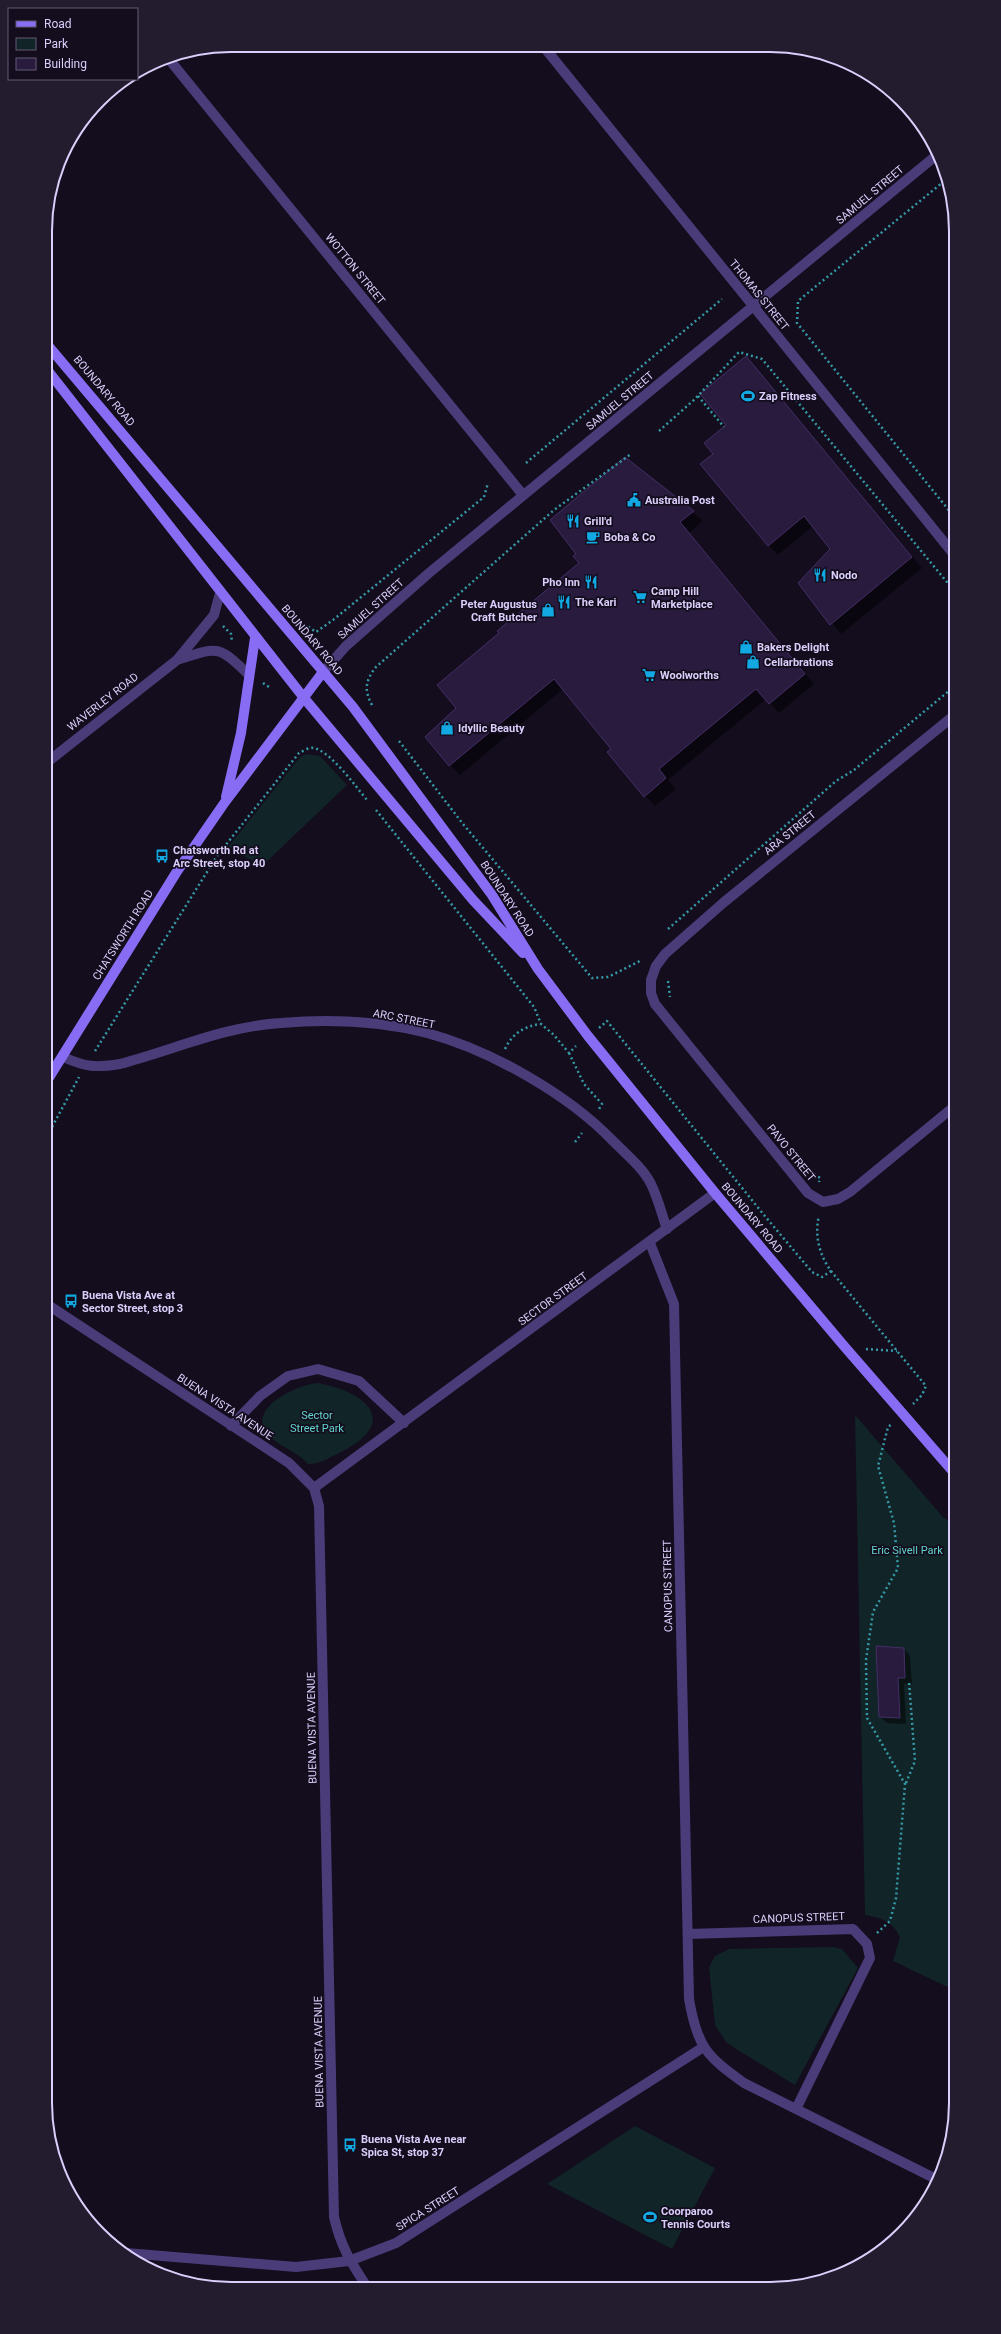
<svg xmlns="http://www.w3.org/2000/svg" width="1001" height="2334" font-family="Roboto,sans-serif">
	<rect width="100%" height="100%" fill="#130d1d"/>
	<path fill="#112427" fill-rule="evenodd" d="M306 754 320 756 347 785 262 866 228 847 300 757Z
		M318 1383C368 1392 401 1423 339 1453 329 1458 320 1464 308 1464 297 1451 275 1445 266 1432 248 1406 300 1384 318 1383Z
		M855 1415 942 1516 956 1527V1991L893 1961 900 1937C892 1921 882 1918 865 1915ZM876 1647 904 1648 905 1678H898L900 1718 880 1717Z
		M833 1947 842 1949 858 1968 795 2085 736 2049 726 2042 715 2025 709 1967 715 1956 729 1949Z
		M635 2126 715 2168 672 2249 547 2184Z"/>
	<path fill="#0007" d="M746 357 922 568 841 634 799 583 831 549 813 526 778 555 768 545 715 454 728 425Z
		M625 458 703 521 689 533 814 684 779 713 766 699 668 780 676 789 655 806 645 796 613 749 563 689 460 775 450 765 457 709 581 563 578 554Z
		M904 1649 910 1656 912 1684H904L906 1724 887 1723 880 1717Z"/>
	<path fill="#281b3d" stroke="#442f67" d="M746 356 912 557 830 625 798 583 830 549 804 516 768 546 700 464 713 454 704 443 726 425 700 394Z
		M625 457 694 511 680 522 805 674 769 704 756 689 659 769 666 778 644 797 607 752 611 749 554 679 449 766 425 737 456 708 437 685 499 633 497 631 579 563 573 556 576 554 550 520Z
		M876 1646 904 1648 905 1678H898L900 1718 879 1717Z"/>
	<g fill="none" stroke-linecap="round" stroke-linejoin="round">
		<path stroke="#3699a6" stroke-width="2.5" stroke-dasharray="2 3" stroke-linecap="butt" d="M948 178 798 301 797 323 956 519
			M45 321 51 328
			M698 396 724 427
			M659 431 695 399 739 352 762 359 956 593
			M526 463 722 299
			M304 624 316 632 333 620 484 497 488 483
			M223 626 231 634 232 642
			M263 683 269 687
			M372 705C364 690 365 681 376 667L554 510 631 454
			M399 741 463 824 592 978 608 977 642 960
			M376 810 534 1007 541 1024
			M668 929 836 781 854 770 956 685
			M668 981 670 997
			M599 1028 607 1021 764 1215 812 1272 822 1277 831 1271C820 1256 814 1236 819 1216
			M505 1049C512 1034 524 1026 541 1024L554 1035 569 1053 576 1046
			M95 1051 217 856 299 753C303 751 309 747 313 748 330 750 356 787 367 800
			M569 1053 584 1084 602 1104 599 1109
			M45 1140 79 1077
			M575 1142 582 1133
			M814 1174 820 1178 819 1182
			M831 1271 926 1386 922 1395 913 1404
			M866 1349 897 1351
			M906 1783 915 1761 909 1682
			M877 1933 890 1921 896 1898 905 1784 867 1718 866 1660 873 1612 898 1568 894 1523 878 1466 888 1427 892 1424"/>
		<path stroke="#493c79" stroke-width="10" d="M544 47 956 557
			M168 58 523 495
			M177 660C218 647 217 644 249 675
			M45 764 177 660 214 615 220 593
			M63 1057C86 1067 95 1068 120 1064 173 1050 226 1026 281 1023 329 1019 380 1021 427 1033 490 1050 568 1094 613 1141 626 1154 643 1168 651 1184 658 1198 662 1215 667 1229
			M956 1105 850 1192 838 1199 823 1202 808 1193 655 1004 651 993V980L656 966 665 954 723 903 956 714
			M650 1243 674 1304 689 1999C697 2046 706 2056 744 2083L938 2180
			M45 1303 289 1463 314 1488 319 1506 334 2217C341 2247 350 2261 367 2287
			M231 1426 260 1396 288 1376 318 1369 359 1381 404 1423
			M314 1488 715 1193
			M688 1934 853 1929 867 1944 870 1958 796 2109
			M126 2253 296 2267 349 2261 396 2243 702 2048"/>
		<path stroke="#493c79" stroke-width="10" d="M323 672 346 646 429 573 938 154"/>
		<path stroke="#886cf3" stroke-width="10" d="M45 342 353 707 492 895 538 969 588 1036 715 1193 844 1346 956 1475
			M45 367 304 698 473 900 523 953
			M226 797 241 733 255 638
			M45 1084 176 873 225 802 323 672"/>
	</g>
	<defs>
		<g id="stadium-bare" transform="scale(1.08)"><path d="M0-5a6.5 5 0 1 0 0 10a6.5 5 0 1 0 0-10ZM-3.5-1.8h7v3.6h-7Z" fill="#12a9e3" stroke="#130d1d" stroke-width="2.5" paint-order="stroke"/></g>
		<g id="civic-bare" transform="scale(1.08)"><path d="M-.6-6.5H3V-4.5H.6V-3L4-1V1h2V6H-6V1h2V-1L-.6-3ZM-1.2 2.5V6h2.4V2.5Z" fill="#12a9e3" stroke="#130d1d" stroke-width="2.5" paint-order="stroke"/></g>
		<g id="restaurant-bare" transform="scale(1.08)"><path d="M-5-6h1v4h1v-4h1v4h1v-4h1v5L-1.5 .5V6h-2V.5L-5-1ZM5-6V6H3V1.5H1.5Q1.5-4 5-6Z" fill="#12a9e3" stroke="#130d1d" stroke-width="2.5" paint-order="stroke"/></g>
		<g id="cafe-bare" transform="scale(1.08)"><path d="M-5.5-4.5H6V0H3Q3 3.5 0 3.5H-2.5Q-5.5 3.5-5.5 0ZM3-3.2v2h1.7v-2ZM-6 4.5H4V6H-6Z" fill="#12a9e3" stroke="#130d1d" stroke-width="2.5" paint-order="stroke"/></g>
		<g id="supermarket-bare" transform="scale(1.08)"><path d="M-6-5.5h2.5l.6 2H6L4.5 2H-2.5L-4.4-4H-6ZM-1.5 3.2a1.3 1.3 0 1 0 .1 0ZM3 3.2a1.3 1.3 0 1 0 .1 0Z" fill="#12a9e3" stroke="#130d1d" stroke-width="2.5" paint-order="stroke"/></g>
		<g id="shop-bare" transform="scale(1.08)"><path d="M-5-2.5h2.3a2.7 3.5 0 0 1 5.4 0H5L5.5 6h-11ZM-1.5-2.5h3a1.5 2.3 0 0 0-3 0Z" fill="#12a9e3" stroke="#130d1d" stroke-width="2.5" paint-order="stroke"/></g>
		<g id="bus-bare" transform="scale(1.08)"><path d="M-5-6H5V4H4V6H2V4H-2V6H-4V4H-5ZM-3.5-4V0h7V-4ZM-3.5 1.2v1.5H-2V1.2ZM2 1.2v1.5H3.5V1.2Z" fill="#12a9e3" stroke="#130d1d" stroke-width="2.5" paint-order="stroke"/></g>
	</defs>
	<g fill-rule="evenodd">
		<use href="#stadium-bare" x="748" y="396"/>
		<use href="#civic-bare" x="634" y="500"/>
		<use href="#restaurant-bare" x="573" y="521"/>
		<use href="#cafe-bare" x="593" y="537"/>
		<use href="#restaurant-bare" x="820" y="575"/>
		<use href="#restaurant-bare" x="591" y="582"/>
		<use href="#supermarket-bare" x="640" y="597"/>
		<use href="#restaurant-bare" x="564" y="602"/>
		<use href="#shop-bare" x="548" y="610"/>
		<use href="#shop-bare" x="746" y="647"/>
		<use href="#shop-bare" x="753" y="662"/>
		<use href="#supermarket-bare" x="649" y="675"/>
		<use href="#shop-bare" x="447" y="728"/>
		<use href="#bus-bare" x="162" y="856"/>
		<use href="#bus-bare" x="71" y="1301"/>
		<use href="#bus-bare" x="350" y="2145"/>
		<use href="#stadium-bare" x="650" y="2217"/>
	</g>
	<g text-anchor="middle" dominant-baseline="central" stroke-width="3.5" stroke-linejoin="round" paint-order="stroke">
		<g font-size="11" fill="#dbcefb" stroke="#130d1d">
			<text transform="translate(870 195) rotate(-40)">SAMUEL STREET</text>
			<text transform="translate(355 269) rotate(51)">WOTTON STREET</text>
			<text transform="translate(759 295) rotate(51)">THOMAS STREET</text>
			<text transform="translate(104 391) rotate(50)">BOUNDARY ROAD</text>
			<text transform="translate(620 401) rotate(-40)">SAMUEL STREET</text>
			<text transform="translate(371 609) rotate(-42)">SAMUEL STREET</text>
			<text transform="translate(312 640) rotate(50)">BOUNDARY ROAD</text>
			<text transform="translate(103 702) rotate(-38)">WAVERLEY ROAD</text>
			<text transform="translate(790 833) rotate(-39)">ARA STREET</text>
			<text transform="translate(507 899) rotate(57)">BOUNDARY ROAD</text>
			<text transform="translate(123 935) rotate(-58)">CHATSWORTH ROAD</text>
			<text transform="translate(404 1019) rotate(11)">ARC STREET</text>
			<text transform="translate(791 1153) rotate(51)">PAVO STREET</text>
			<text transform="translate(752 1218) rotate(50)">BOUNDARY ROAD</text>
			<text transform="translate(553 1299) rotate(-36)">SECTOR STREET</text>
			<text transform="translate(225 1407) rotate(33)">BUENA VISTA AVENUE</text>
			<text transform="translate(668 1586) rotate(-91)">CANOPUS STREET</text>
			<text transform="translate(312 1728) rotate(-91)">BUENA VISTA AVENUE</text>
			<text transform="translate(799 1918) rotate(-2)">CANOPUS STREET</text>
			<text transform="translate(319 2052) rotate(-91)">BUENA VISTA AVENUE</text>
			<text transform="translate(428 2209) rotate(-32)">SPICA STREET</text>
		</g>
		<g font-size="11" font-weight="bold" fill="#dbcefb" stroke="#130d1d" text-anchor="start">
			<text x="759" y="396">Zap Fitness</text>
			<text x="645" y="500">Australia Post</text>
			<text x="584" y="521">Grill'd</text>
			<text x="604" y="537">Boba &amp; Co</text>
			<text x="831" y="575">Nodo</text>
			<text x="580" y="582" text-anchor="end">Pho Inn</text>
			<text x="651" y="591">Camp Hill<tspan x="651" dy="13">Marketplace</tspan></text>
			<text x="575" y="602">The Kari</text>
			<text x="537" y="604" text-anchor="end">Peter Augustus<tspan x="537" dy="13">Craft Butcher</tspan></text>
			<text x="757" y="647">Bakers Delight</text>
			<text x="764" y="662">Cellarbrations</text>
			<text x="660" y="675">Woolworths</text>
			<text x="458" y="728">Idyllic Beauty</text>
			<text x="173" y="850">Chatsworth Rd at<tspan x="173" dy="13">Arc Street, stop 40</tspan></text>
			<text x="82" y="1295">Buena Vista Ave at<tspan x="82" dy="13">Sector Street, stop 3</tspan></text>
			<text x="361" y="2139">Buena Vista Ave near<tspan x="361" dy="13">Spica St, stop 37</tspan></text>
			<text x="661" y="2211">Coorparoo<tspan x="661" dy="13">Tennis Courts</tspan></text>
		</g>
		<g font-size="11" fill="#60d4cc" stroke="#130d1d">
			<text x="317" y="1415">Sector<tspan x="317" dy="13">Street Park</tspan></text>
			<text x="907" y="1550">Eric Sivell Park</text>
		</g>
	</g>
	<path d="M0 0H1001V2334H0ZM231 52H770A179 179 0 0 1 949 231V2103A179 179 0 0 1 770 2282H231A179 179 0 0 1 52 2103V231A179 179 0 0 1 231 52Z" fill="#231c2f" fill-rule="evenodd"/>
	<path fill="none" stroke="#dbcefb" stroke-width="2" d="M231 52H770A179 179 0 0 1 949 231V2103A179 179 0 0 1 770 2282H231A179 179 0 0 1 52 2103V231A179 179 0 0 1 231 52Z"/>
	<rect x="8" y="8" width="130" height="72" fill="#130d1d" stroke="#635a76"/>
	<rect x="16" y="21" width="20" height="6" fill="#886cf3" stroke="#635a76"/>
	<text x="44" y="28" font-size="12" fill="#dbcefb">Road</text>
	<rect x="16" y="38" width="20" height="12" fill="#112427" stroke="#635a76"/>
	<text x="44" y="48" font-size="12" fill="#dbcefb">Park</text>
	<rect x="16" y="58" width="20" height="12" fill="#281b3d" stroke="#635a76"/>
	<text x="44" y="68" font-size="12" fill="#dbcefb">Building</text>
</svg>
